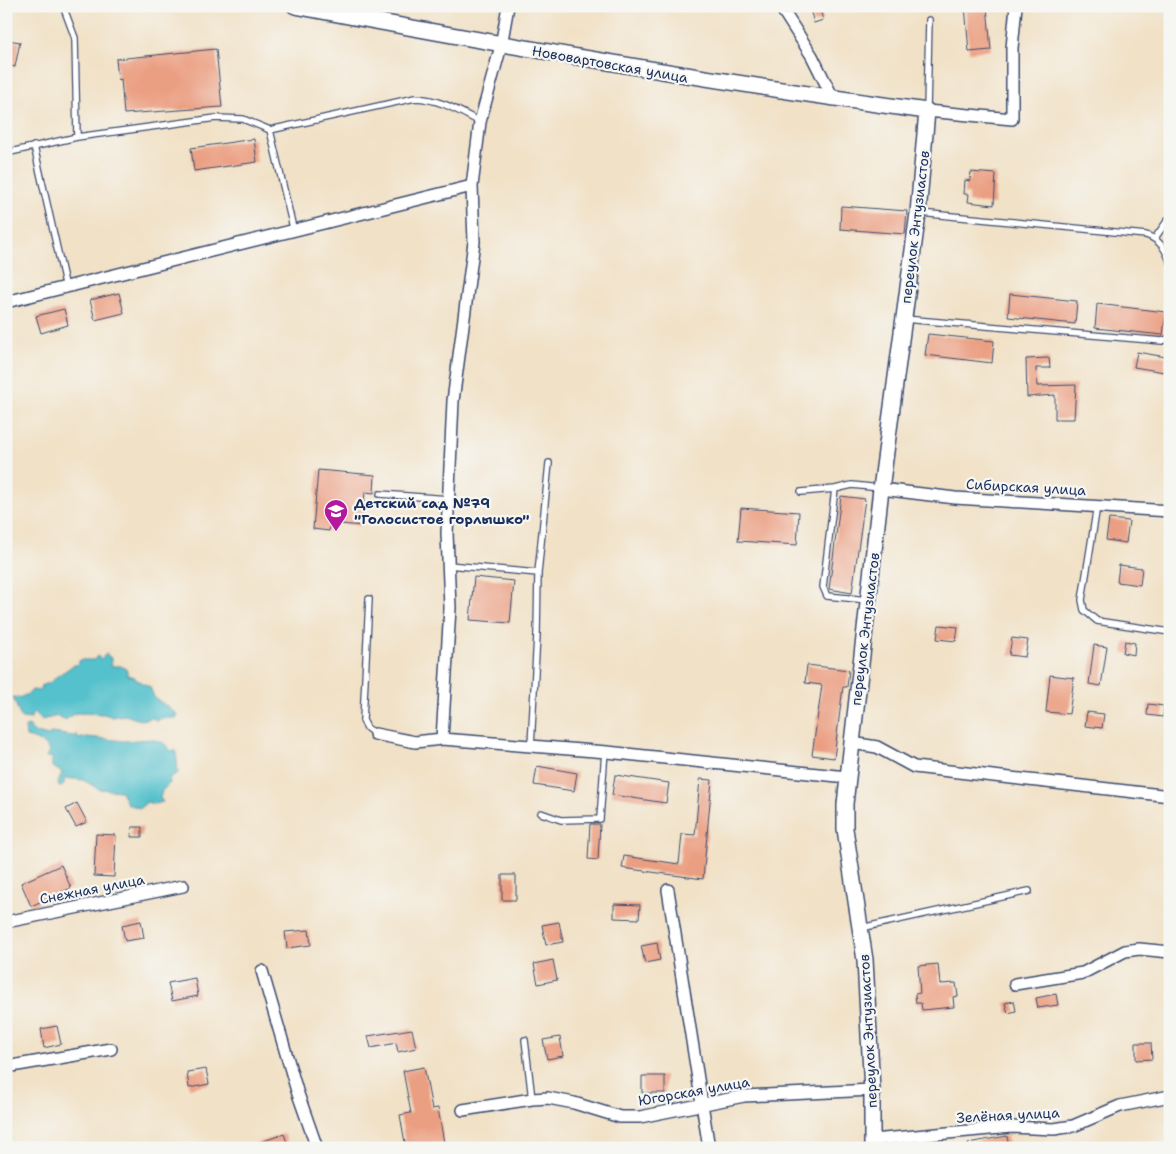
<svg xmlns="http://www.w3.org/2000/svg" width="1176" height="1154" font-family="'Shantell Sans',sans-serif">
	<rect width="100%" height="100%" fill="#f6f6f2"/>
	<filter id="ink" filterUnits="userSpaceOnUse"><feTurbulence type="fractalNoise" baseFrequency=".02" numOctaves="2"/><feDisplacementMap in="SourceGraphic" scale="10" xChannelSelector="R" yChannelSelector="G"/><feConvolveMatrix kernelMatrix="1 2 1 2 8 2 1 2 1" color-interpolation-filters="sRGB"/></filter>
	<filter id="wash" filterUnits="userSpaceOnUse"><feTurbulence type="fractalNoise" baseFrequency=".0096" numOctaves="4" result="noise"/><feDisplacementMap in="SourceGraphic" scale="20" xChannelSelector="R" yChannelSelector="G"/><feGaussianBlur stdDeviation="1.12" result="paint"/><feColorMatrix in="noise" values="0 0 0 0 0 0 0 0 0 0 0 0 0 0 0 0 0 1.4 0 .05"/><feComposite in="paint" operator="in"/></filter>
	<g filter="url(#wash)">
		<rect width="100%" height="100%" fill="#f1e1c6"/>
		<path fill="#54c1cc" stroke="#387895" d="M106 654 111 658V666H121L127 670V675L135 677V679L150 687 154 697 178 715 176 718H161L157 721 153 718 140 720 125 715 113 717 104 714 76 713 65 720 58 716 41 720 35 713 32 714 31 719 21 718 13 697 19 698 30 693 32 690 39 691 42 685 50 683C56 675 65 672 73 665H77L80 660H94L97 656 101 659Z
			M29 726 33 732 48 736 51 733 74 736 77 734 78 739 87 737 124 741 151 739 164 743 171 751H176L178 773 169 778 170 783 162 791 160 798 163 802 154 804 147 802 140 808 127 804 121 791 99 789 83 780 65 778 63 786 59 787 58 783 62 772 52 767V757H46L49 751C44 742 35 739 26 737L25 727Z"/>
		<g id="blocks">
			<path fill="#eb9f82" d="M809 6H819L823 20 814 23Z
				M965 6H987L991 50 969 52Z
				M8 40 20 42 15 67 6 65Z
				M216 49 222 107 124 114 121 79 118 80 116 59Z
				M254 139 257 162 194 171 191 148Z
				M971 172 996 174 994 205 968 202 969 194H964L965 180 970 181Z
				M841 206 907 211 905 234 840 229Z
				M119 293 124 313 95 320 90 300Z
				M1010 294 1077 301 1075 324 1008 317Z
				M1097 304 1166 312 1163 335 1095 328Z
				M64 309 68 325 41 333 36 316Z
				M928 334 994 341 992 363 925 355Z
				M1137 352 1166 357 1164 372 1134 367Z
				M1049 358 1050 368H1036L1037 386 1076 385 1074 419H1055V395L1027 397 1026 359Z
				M318 470 375 475 374 493 365 492 362 526 330 523 329 531 313 529Z
				M841 496 865 499 852 593 829 589Z
				M741 508 799 512 797 545 738 541Z
				M1109 519 1129 521 1126 543 1106 540Z
				M1119 565 1142 568 1140 585 1117 582Z
				M474 577 514 581 510 623 470 620Z
				M939 625 958 627 956 641 937 639Z
				M1012 638 1028 640 1025 657 1009 655Z
				M1125 641 1135 643 1134 655 1123 653Z
				M1094 645 1107 647 1101 686 1089 684Z
				M807 665 849 670 847 687H843L834 758 812 755 822 685 805 683Z
				M1050 675 1074 678 1069 714 1046 712Z
				M1148 704 1164 706 1163 717 1147 715Z
				M1087 712 1104 714 1102 728 1085 726Z
				M537 766 577 773 574 791 534 785Z
				M615 775 669 783 666 803 612 795Z
				M700 779 712 780 703 879 622 868 624 856 679 864 682 834 695 835Z
				M77 803 87 822 76 827 66 809Z
				M590 824H600L598 860 588 859Z
				M132 827H142V837H131Z
				M96 834 116 835 114 877 94 876Z
				M61 865 71 888 31 906 21 883Z
				M502 875H516V900H502Z
				M614 904 640 905 639 919 614 918Z
				M141 921 144 938 125 941 122 925Z
				M559 922 563 942 546 945 542 925Z
				M309 930 311 945 287 948 285 932Z
				M657 943 660 960 645 963 641 946Z
				M553 960 557 980 538 984 534 964Z
				M938 964 940 984 956 983 958 996 953 997 954 1007 922 1010 921 1003H916L915 994 920 993 918 966Z
				M195 978 198 996 172 1001 168 983Z
				M1056 994 1058 1005 1038 1008 1036 998Z
				M1014 1001 1016 1011 1008 1013 1005 1003Z
				M57 1026 61 1044 44 1048 41 1029Z
				M412 1029 416 1048 398 1052 396 1043 371 1048 368 1036Z
				M560 1037 563 1056 547 1059 543 1040Z
				M1136 1043H1151L1152 1059 1136 1060Z
				M424 1067 432 1109 438 1108 444 1143 406 1148 400 1115 411 1113 403 1071Z
				M206 1069 209 1084 189 1088 187 1072Z
				M642 1076H665V1093H642Z
				M284 1134 289 1148H249V1146Z
				M1007 1136 1009 1148H969L968 1143Z"/>
		</g>
	</g>
	<g filter="url(#ink)">
		<use href="#blocks" fill-opacity="0" stroke="#3b4a6e" stroke-width="1"/>
		<g fill="none" stroke-linecap="round" stroke-linejoin="round">
			<g stroke="#3b4a6e" stroke-width="8">
				<path id="service" d="M63 6 75 38 77 137
					M927 110 929 20
					M270 130 294 232
					M34 146 66 288
					M6 153 77 137 216 118 243 119 270 130 415 98C440 99 459 111 480 122
					M920 213 1146 235C1160 240 1166 249 1170 262
					M1155 238 1170 217
					M904 319 1162 341 1170 338
					M801 492 835 489
					M380 494 449 499
					M1097 506 1082 600 1084 610 1097 621 1170 632
					M448 565 538 573
					M369 599 363 720 367 728 375 734
					M868 600 827 596 823 587 835 489 852 485 880 488
					M531 746 537 635 538 573 549 463
					M541 813 561 820 600 819 605 751
					M861 928 1029 891
					M525 1040 532 1099"/>
			</g>
			<g stroke="#3b4a6e" stroke-width="14">
				<path id="minor" d="M780 6 812 56 833 98
					M927 111 1012 119V48L1016 6
					M6 302 472 186
					M881 489 955 498 1170 511
					M375 734 415 742 442 739 607 752 847 777
					M442 739 450 608 447 533 453 401 474 242 472 186 480 122 501 46 508 6
					M852 743 877 747 914 767 1170 796
					M668 890 709 1148
					M6 922 183 886
					M262 971 297 1091 317 1148
					M1015 984 1083 973 1125 951 1139 949 1170 952
					M6 1067 111 1049
					M463 1110 532 1099 548 1098 574 1103 620 1117H640L744 1096 872 1090
					M873 1140 1011 1127 1054 1129 1073 1126 1120 1106 1170 1096"/>
			</g>
			<g stroke="#3b4a6e" stroke-width="18">
				<path id="secondary" d="M295 6C505 46 715 82 927 111L918 213 881 489 845 804V829L865 960 872 1090V1148"/>
			</g>
			<use href="#service" stroke="#fff" stroke-width="5.5"/>
			<use href="#minor" stroke="#fff" stroke-width="11"/>
			<use href="#secondary" stroke="#fff" stroke-width="15"/>
		</g>
	</g>
	<defs>
		<g id="school-pin" transform="scale(1.25)"><path d="M0 17L-7.5 6A9.5 9.5 0 1 1 7.5 6Z" fill="#b5179e" stroke="#f6f6f2"/><path d="M0-5L7-2L0 1L-7-2ZM-4 1L0 2.5L4 1V4Q0 6-4 4Z" fill="#fff"/></g>
	</defs>
	<g fill-rule="evenodd">
		<use href="#school-pin" x="336" y="511"/>
	</g>
	<g text-anchor="middle" dominant-baseline="central" stroke-width="4.5" stroke-linejoin="round" paint-order="stroke">
		<g font-size="14" fill="#1b2f5e" stroke="#f6f6f2">
			<text transform="translate(610 64) rotate(10)">Нововартовская улица</text>
			<text transform="translate(915 227) rotate(-83)">переулок Энтузиастов</text>
			<text transform="translate(1026 487) rotate(3)">Сибирская улица</text>
			<text transform="translate(865 629) rotate(-83)">переулок Энтузиастов</text>
			<text transform="translate(92 889) rotate(-11)">Снежная улица</text>
			<text transform="translate(868 1031) rotate(-93)">переулок Энтузиастов</text>
			<text transform="translate(694 1091) rotate(-10)">Югорская улица</text>
			<text transform="translate(1008 1115) rotate(-3)">Зелёная улица</text>
		</g>
		<g font-size="14" font-weight="bold" fill="#1b2f5e" stroke="#f6f6f2" text-anchor="start">
			<text x="354" y="503">Детский сад №79<tspan x="354" dy="16">"Голосистое горлышко"</tspan></text>
		</g>
	</g>
	<rect width="1176" height="1154" fill="none" stroke="#f6f6f2" stroke-width="25"/>
</svg>
